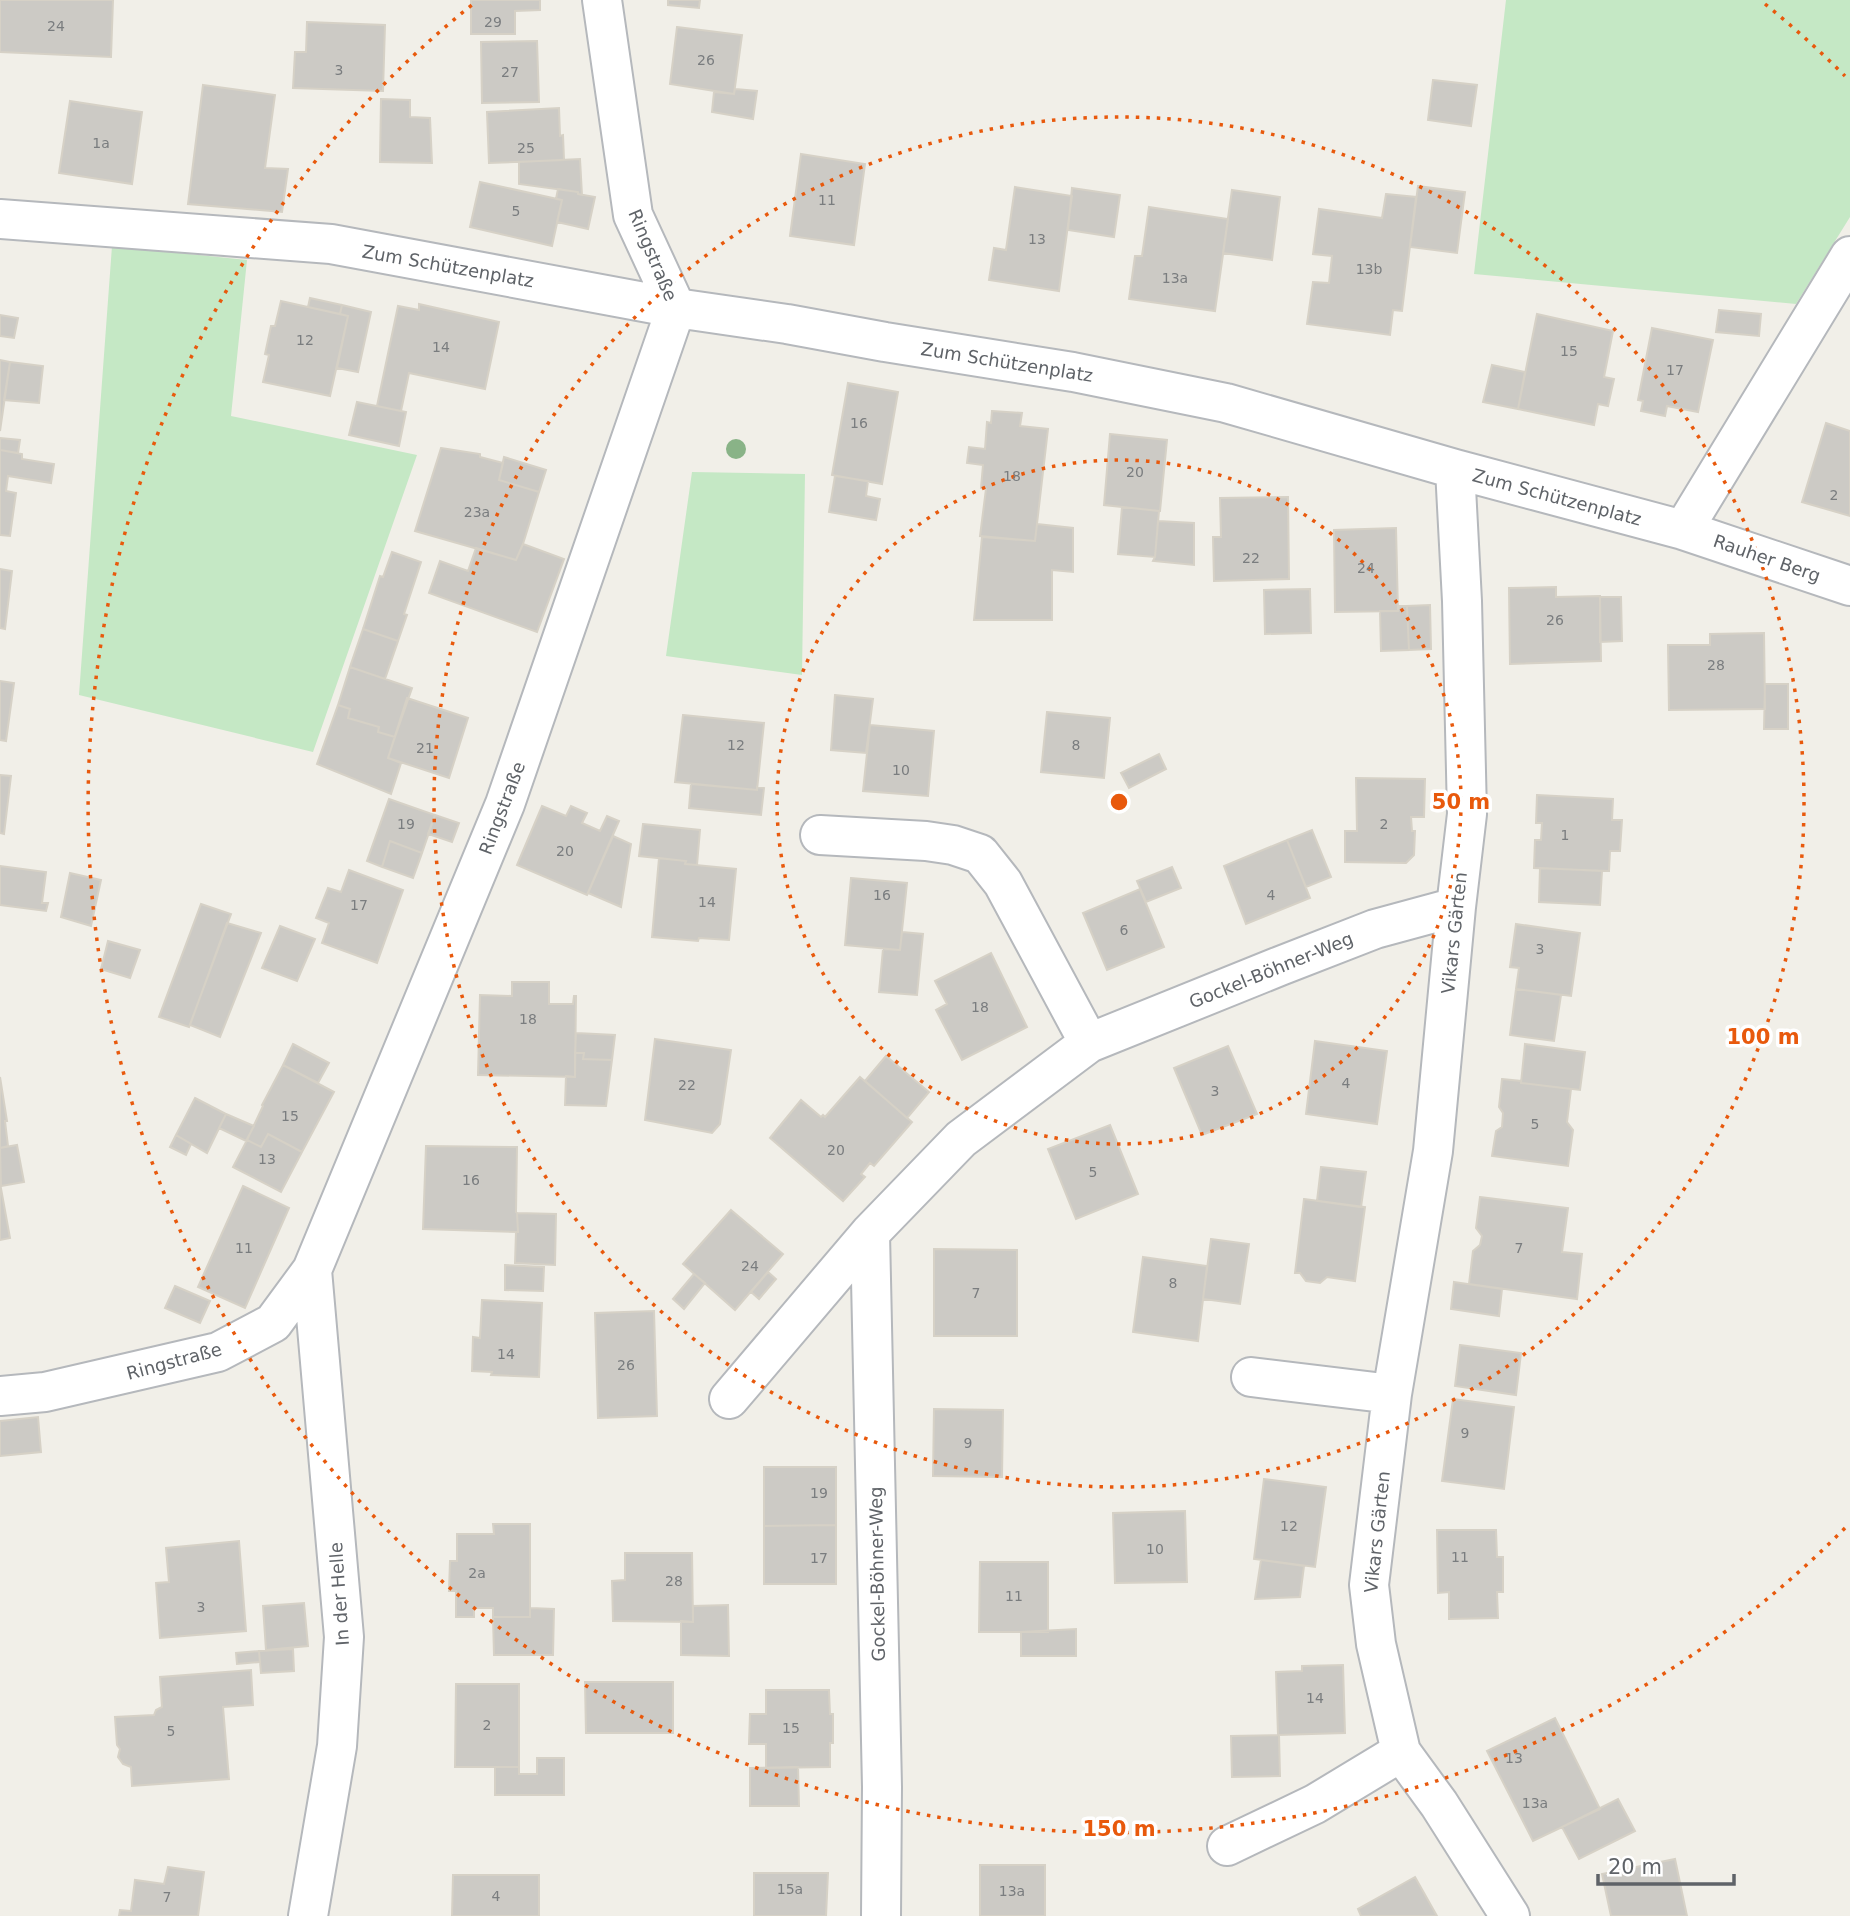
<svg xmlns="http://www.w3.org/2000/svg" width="1850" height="1916" font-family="'DejaVu Sans',sans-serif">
	<rect width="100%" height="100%" fill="#f1efe8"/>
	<path fill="#c5e8c5" d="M1506 0H1850V217L1796 304 1474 274Z
		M112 246 247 260 231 416 417 455 313 752 79 695Z
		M692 472 805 474 802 675 666 656Z"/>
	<path fill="#cccac5" stroke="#d6d1c6" stroke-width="2" d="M0 0H113L111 57 0 52Z
		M471 0H540V10L515 11V34H471Z
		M668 0H700L699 8 668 5Z
		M307 22 385 25 383 91 293 88 295 52H306Z
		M677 27 742 35 734 94 670 84Z
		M537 41 539 102 482 103 481 42Z
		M1433 80 1477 85 1471 126 1428 120Z
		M203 85 275 95 265 168 288 169 282 212 188 204Z
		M735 89 757 91 753 119 712 112 714 92 734 94Z
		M381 99 410 100V117L430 118 432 163 380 162Z
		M70 101 142 112 132 184 59 173Z
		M559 108 560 136 563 135 564 160 489 163 487 112Z
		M801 154 865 164 854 245 790 236Z
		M580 159 582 195 578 194V192L519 184V162Z
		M480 182 562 200 552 246 470 227Z
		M1418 186 1465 192 1457 253 1410 247Z
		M1015 187 1072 196 1059 291 989 280 994 248 1006 250Z
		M1072 188 1120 195 1114 237 1068 230Z
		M558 189 578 192V194L595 197 588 229 557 222 562 200 556 199Z
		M1232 190 1280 197 1272 260 1223 253Z
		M1386 194 1416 197 1402 311 1393 310 1390 335 1307 324 1313 282 1329 283 1332 256 1313 254 1319 209 1382 218Z
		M1149 207 1228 219 1215 311 1129 299 1135 256H1142Z
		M310 298 342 305 340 314 308 307Z
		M281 301 348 316 330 396 263 382 269 355 265 354 271 326H275Z
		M419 304 499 322 485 389 409 373 401 411 377 406 398 306 419 310Z
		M342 305 371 312 358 372 337 368 348 316 340 314Z
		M1719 310 1761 314 1759 336 1716 332Z
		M1537 314 1613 331 1604 377 1614 379 1608 406 1598 404 1594 425 1518 409Z
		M0 315 18 318 14 338 0 336Z
		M1652 328 1713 340 1698 412 1667 406 1665 416 1641 411 1643 401 1638 400Z
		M0 360 10 362 0 431Z
		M10 362 43 366 39 403 4 400Z
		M1492 365 1525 372 1518 409 1483 402Z
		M848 383 898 392 882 484 832 475Z
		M357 402 406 412 399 446 349 435Z
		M992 411 1022 413 1020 426 1048 429 1035 541 980 536 986 489 981 488 983 465 967 463 969 447 985 449 987 422 991 423Z
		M1826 423 1850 431V516L1802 502Z
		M1110 434 1167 440 1160 511 1104 505Z
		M0 438 20 440 18 453 0 450Z
		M441 448 480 454V457L503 463 499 480 539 492 523 544 516 560 415 531Z
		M0 450 22 454V459L54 464 51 483 8 476 6 491 16 493 10 536 0 535Z
		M504 457 546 470 539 492 499 480Z
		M835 476 868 481 866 496 880 499 876 520 829 512Z
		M1288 497 1289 579 1214 581 1213 537H1221L1220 498Z
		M1122 507 1159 511 1155 557 1118 554Z
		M1158 521 1194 523V565L1153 561 1155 557Z
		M1037 524 1073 528V572L1052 570V620H974L982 537 1035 541Z
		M1396 528 1398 611 1335 612 1334 530Z
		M523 544 564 559 537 632 429 593 440 561 468 571 476 548 516 560Z
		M392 552 421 562 404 614 407 615 398 641 363 629 380 576 383 577Z
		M0 569 12 571 5 629 0 628Z
		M1556 587V597L1600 596 1601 661 1510 664 1509 588Z
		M1310 589 1311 633 1265 634 1264 590Z
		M1600 597H1621L1622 641 1600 642Z
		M1430 605 1431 649 1409 650 1407 606Z
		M1399 606H1407L1409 650 1381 651 1380 611H1398Z
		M363 629 398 641 385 679 350 667Z
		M1764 633 1765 709 1669 710 1668 645H1710V634Z
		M350 667 412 688 395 737 378 732 379 727 348 718 350 709 338 705Z
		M0 681 14 683 6 741 0 740Z
		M1765 684H1788V729H1764Z
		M835 695 873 699 866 753 831 750Z
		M407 698 468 718 449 778 388 758Z
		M338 705 350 709 348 718 379 727 378 732 395 737 388 758 401 763 391 794 317 764Z
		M1047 712 1110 718 1104 778 1041 772Z
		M683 715 764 723 757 790 675 782Z
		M870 725 934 731 928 796 863 791Z
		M1159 754 1166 769 1129 788 1121 773Z
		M0 775 11 776 4 834 0 833Z
		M1356 778 1425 779 1424 817H1411L1412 831H1415L1414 855 1406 863 1345 862V831H1357Z
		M691 784 757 790V787L764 788 761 815 689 808Z
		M1537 795 1613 799 1612 820H1622L1620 851H1610L1609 871 1534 868 1535 840H1541L1542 823H1536Z
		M389 799 435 815 422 853 390 841 382 867 367 861Z
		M542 806 566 816 571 806 587 813 582 823 600 831 607 816 619 821 587 895 517 865Z
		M435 815 459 823 452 842 428 834Z
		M643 824 700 830 697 865 685 864 686 861 639 856Z
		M1312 830 1331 877 1306 887 1287 840Z
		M613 836 631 844 621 907 588 893Z
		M1287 840 1310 898 1246 924 1224 866Z
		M390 841 422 853 413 878 382 867Z
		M659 858 686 861 685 864 736 869 729 940 699 938 698 941 652 937Z
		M0 866 46 872 42 903H48L46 911 0 905Z
		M1172 867 1181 888 1146 902 1137 881Z
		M1540 868 1602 871 1600 905 1539 902Z
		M349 870 403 890 377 963 322 943 329 923 316 918 328 888 341 892Z
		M70 873 101 880 91 926 61 917Z
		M851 878 907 883 900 950 845 945Z
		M1140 889 1164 947 1107 970 1083 913Z
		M201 904 231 914 189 1027 159 1017Z
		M227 923 261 933 220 1037 190 1025Z
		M1516 924 1580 933 1571 996 1516 989 1519 968 1510 967Z
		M280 926 315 939 297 981 262 968Z
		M902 932 923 934 917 995 879 992 883 949 900 950Z
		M108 941 140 950 130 978 101 969Z
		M991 953 1027 1027 962 1060 936 1010 947 1004 935 981Z
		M512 982H549V1004H573L574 996H576L575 1077 478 1075 480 995 512 996Z
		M1516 989 1561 995 1554 1041 1510 1035Z
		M576 1033 615 1035 612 1060 583 1059 584 1053H575Z
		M655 1039 731 1050 720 1124 712 1133 645 1120Z
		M1315 1041 1387 1051 1377 1124 1306 1114Z
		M293 1044 329 1063 318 1083 283 1065Z
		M1525 1044 1585 1052 1580 1090 1521 1083Z
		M1228 1046 1257 1114 1202 1135 1174 1068Z
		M575 1053H584L583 1059 612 1060 606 1106 565 1105 566 1076 575 1077Z
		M886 1056 929 1092 907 1118 865 1081Z
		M283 1065 334 1092 302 1152 268 1134 261 1147 247 1140 263 1106 262 1105Z
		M0 1077 7 1121H5L8 1146 0 1148Z
		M860 1077 912 1122 874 1166 870 1163 861 1174 865 1177 843 1201 770 1138 801 1100 821 1117 823 1115 825 1117Z
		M1502 1079 1521 1081V1083L1571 1089 1567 1122 1573 1130 1568 1166 1492 1156 1496 1131 1502 1127 1503 1113 1499 1107Z
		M195 1098 226 1114 207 1153 176 1135Z
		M226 1114 254 1126 246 1141 219 1128Z
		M1110 1125 1138 1194 1076 1219 1048 1149Z
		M268 1134 302 1152 281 1192 233 1167 247 1140 261 1147Z
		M176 1135 191 1144 186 1155 170 1147Z
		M17 1145 24 1182 1 1186 0 1148Z
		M426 1146 517 1147 516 1212 517 1213 518 1232 423 1229Z
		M1321 1167 1366 1172 1361 1207 1317 1201Z
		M0 1183 10 1238 0 1240Z
		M243 1186 289 1208 245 1308 198 1287Z
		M1480 1197 1568 1208 1562 1252 1582 1254 1577 1299 1469 1284 1473 1251 1480 1245 1482 1236 1476 1228Z
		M1304 1199 1365 1207 1355 1281 1327 1277 1320 1283 1306 1281 1300 1273H1295Z
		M731 1210 783 1254 735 1310 683 1264Z
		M517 1213 556 1214 555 1265 515 1263 516 1232H518Z
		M1211 1239 1249 1244 1240 1304 1203 1299Z
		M934 1249 1017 1250V1336H934Z
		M1143 1257 1207 1266 1198 1341 1133 1332Z
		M505 1265 544 1267 543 1291 505 1290Z
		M768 1272 776 1279 759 1299 751 1292Z
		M694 1274 705 1283 684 1309 673 1299Z
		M1454 1282 1502 1289 1499 1316 1451 1309Z
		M175 1286 210 1301 200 1323 165 1308Z
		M482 1300 542 1303 539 1377 491 1375 492 1372 472 1371 473 1337 480 1338Z
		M654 1311 657 1416 598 1418 595 1313Z
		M1460 1345 1521 1353 1516 1395 1455 1386Z
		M1453 1399 1514 1407 1504 1489 1442 1481Z
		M934 1409 1003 1410 1002 1477 933 1476Z
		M38 1417 41 1452 0 1456V1421Z
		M764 1467H836V1525L764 1526Z
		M1264 1479 1326 1487 1315 1567 1254 1559Z
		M1185 1511 1187 1582 1115 1583 1113 1513Z
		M493 1524H530V1617H493V1608H474V1617H456V1591H449L450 1561H457V1534H494Z
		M836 1525V1584H764V1526Z
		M1437 1530H1496L1497 1557H1503V1592H1497L1498 1618 1449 1619V1592L1438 1593Z
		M239 1541 246 1631 160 1638 156 1583 169 1582 166 1548Z
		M625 1553H692L693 1622 613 1621 612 1581 625 1580Z
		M1261 1560 1304 1566 1300 1597 1255 1599Z
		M980 1562H1048V1632H979Z
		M304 1603 308 1646 266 1650 263 1606Z
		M728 1605 729 1656 681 1655V1621L693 1622V1606Z
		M530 1608 554 1609 553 1655H494L493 1617H530Z
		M1076 1629V1656H1021V1632Z
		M293 1649 294 1671 261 1673 259 1651Z
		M259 1651 260 1662 237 1664 236 1653Z
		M1343 1665 1345 1733 1278 1735 1276 1672 1302 1671V1666Z
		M251 1670 253 1705 223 1707 229 1779 132 1786 131 1767 123 1764 118 1757 120 1749 117 1745 115 1717 154 1715 156 1710 162 1707 160 1677Z
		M585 1682H673V1733H586Z
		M456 1684H519V1767H455Z
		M766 1690H829L830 1714H833V1743H830V1767L766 1768V1744H749L750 1714H766Z
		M1555 1718 1600 1809 1533 1841 1487 1751Z
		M1279 1735 1280 1776 1232 1777 1231 1736Z
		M537 1758H564V1795H495V1767H519V1774H537Z
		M798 1767 799 1806H750V1768Z
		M1618 1799 1635 1831 1579 1859 1562 1827Z
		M1675 1859 1687 1916H1611L1602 1874Z
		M980 1865H1045V1916H980Z
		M168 1867 204 1872 198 1916H119L120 1910 131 1911 135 1880 164 1884Z
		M754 1873H828L826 1916H754Z
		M453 1875H539V1916H452Z
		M1415 1877 1437 1916H1361L1358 1909Z"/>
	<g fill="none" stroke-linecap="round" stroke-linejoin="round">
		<g stroke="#b5b8bc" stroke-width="42">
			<path id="minor" d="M0 219 331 244 676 308 787 324 885 342 1073 372 1226 403 1455 469 1683 530 1850 586
				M1455 469 1462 601 1467 814 1456 907 1433 1151 1392 1394 1369 1585 1376 1644 1401 1752 1439 1804 1510 1916
				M1683 530 1850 256
				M820 835 926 841 953 845 980 854 1003 883 1089 1043
				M870 1233 882 1787 881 1916
				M1251 1377 1392 1394
				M0 1396 45 1392 218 1352 273 1323 312 1270 505 804 676 308 633 215 602 0
				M729 1399 870 1233 961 1139 1089 1043 1280 966 1375 929 1456 907
				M1227 1846 1315 1804 1401 1752
				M308 1916 337 1746 344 1637 312 1270"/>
		</g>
		<use href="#minor" stroke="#fff" stroke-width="38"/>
	</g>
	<circle fill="#89b387" cx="736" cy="449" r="10"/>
	<g fill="none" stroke="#e8590c" stroke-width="3.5" stroke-dasharray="3.5 7">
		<circle cx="1119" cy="802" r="342"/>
		<circle cx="1119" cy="802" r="685"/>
		<path d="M1845 1528A1027 1027 0 1 1 473 4M1765 4A1027 1027 0 0 1 1845 76"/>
	</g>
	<g text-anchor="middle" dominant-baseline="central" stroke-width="7" stroke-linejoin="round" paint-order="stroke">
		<g font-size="14" fill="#7a7d7f">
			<text x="493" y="22">29</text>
			<text x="56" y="26">24</text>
			<text x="706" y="60">26</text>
			<text x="339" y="70">3</text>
			<text x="510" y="72">27</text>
			<text x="101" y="143">1a</text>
			<text x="526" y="148">25</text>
			<text x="827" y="200">11</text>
			<text x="516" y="211">5</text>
			<text x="1037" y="239">13</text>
			<text x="1369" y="269">13b</text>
			<text x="1175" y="278">13a</text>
			<text x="305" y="340">12</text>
			<text x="441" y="347">14</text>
			<text x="1569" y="351">15</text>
			<text x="1675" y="370">17</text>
			<text x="859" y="423">16</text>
			<text x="1135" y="472">20</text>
			<text x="1012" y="476">18</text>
			<text x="1834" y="495">2</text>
			<text x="477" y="512">23a</text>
			<text x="1251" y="558">22</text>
			<text x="1366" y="568">24</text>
			<text x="1555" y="620">26</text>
			<text x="1716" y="665">28</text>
			<text x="736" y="745">12</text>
			<text x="1076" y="745">8</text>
			<text x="425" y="748">21</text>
			<text x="901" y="770">10</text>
			<text x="406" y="824">19</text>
			<text x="1384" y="824">2</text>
			<text x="1565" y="835">1</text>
			<text x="565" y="851">20</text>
			<text x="882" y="895">16</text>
			<text x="1271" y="895">4</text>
			<text x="707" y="902">14</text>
			<text x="359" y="905">17</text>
			<text x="1124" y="930">6</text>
			<text x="1540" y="949">3</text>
			<text x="980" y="1007">18</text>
			<text x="528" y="1019">18</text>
			<text x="1346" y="1083">4</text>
			<text x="687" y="1085">22</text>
			<text x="1215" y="1091">3</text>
			<text x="290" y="1116">15</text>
			<text x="1535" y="1124">5</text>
			<text x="836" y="1150">20</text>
			<text x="267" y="1159">13</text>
			<text x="1093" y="1172">5</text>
			<text x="471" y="1180">16</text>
			<text x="244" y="1248">11</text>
			<text x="1519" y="1248">7</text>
			<text x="750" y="1266">24</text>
			<text x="1173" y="1283">8</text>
			<text x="976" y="1293">7</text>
			<text x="506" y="1354">14</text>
			<text x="626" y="1365">26</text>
			<text x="1465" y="1433">9</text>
			<text x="968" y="1443">9</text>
			<text x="819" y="1493">19</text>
			<text x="1289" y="1526">12</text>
			<text x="1155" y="1549">10</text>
			<text x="1460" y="1557">11</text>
			<text x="819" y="1558">17</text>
			<text x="477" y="1573">2a</text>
			<text x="674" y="1581">28</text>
			<text x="1014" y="1596">11</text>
			<text x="201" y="1607">3</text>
			<text x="1315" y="1698">14</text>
			<text x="487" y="1725">2</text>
			<text x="791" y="1728">15</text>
			<text x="171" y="1731">5</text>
			<text x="1514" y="1758">13</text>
			<text x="1535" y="1803">13a</text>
			<text x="790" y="1889">15a</text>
			<text x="1012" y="1891">13a</text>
			<text x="496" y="1896">4</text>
			<text x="167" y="1897">7</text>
		</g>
		<g font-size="18" fill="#5f6368" stroke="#fff">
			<text transform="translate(653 255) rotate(67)">Ringstraße</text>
			<text transform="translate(448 266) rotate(10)">Zum Schützenplatz</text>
			<text transform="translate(1007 362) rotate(9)">Zum Schützenplatz</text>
			<text transform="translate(1557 497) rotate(15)">Zum Schützenplatz</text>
			<text transform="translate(1767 558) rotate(19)">Rauher Berg</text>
			<text transform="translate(502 808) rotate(-69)">Ringstraße</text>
			<text transform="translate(1454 933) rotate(-84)">Vikars Gärten</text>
			<text transform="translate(1271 970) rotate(-22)">Gockel-Böhner-Weg</text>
			<text transform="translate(174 1361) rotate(-15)">Ringstraße</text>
			<text transform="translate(1377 1532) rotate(-84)">Vikars Gärten</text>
			<text transform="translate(877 1574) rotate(-91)">Gockel-Böhner-Weg</text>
			<text transform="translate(339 1594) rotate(-94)">In der Helle</text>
		</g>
	</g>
	<circle cx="1119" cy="802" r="10" fill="#e8590c" stroke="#fff" stroke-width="3.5"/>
	<g font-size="21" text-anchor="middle" font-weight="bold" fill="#e8590c" stroke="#fff" stroke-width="7" stroke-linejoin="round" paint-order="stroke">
		<text x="1461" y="809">50 m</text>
		<text x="1763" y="1044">100 m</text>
		<text x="1119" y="1836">150 m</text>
	</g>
	<path d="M1598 1874v10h136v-10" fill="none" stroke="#5f6368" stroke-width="3.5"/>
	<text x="1608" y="1874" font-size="21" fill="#5f6368" stroke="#ffffff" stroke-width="5" paint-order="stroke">20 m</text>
</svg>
